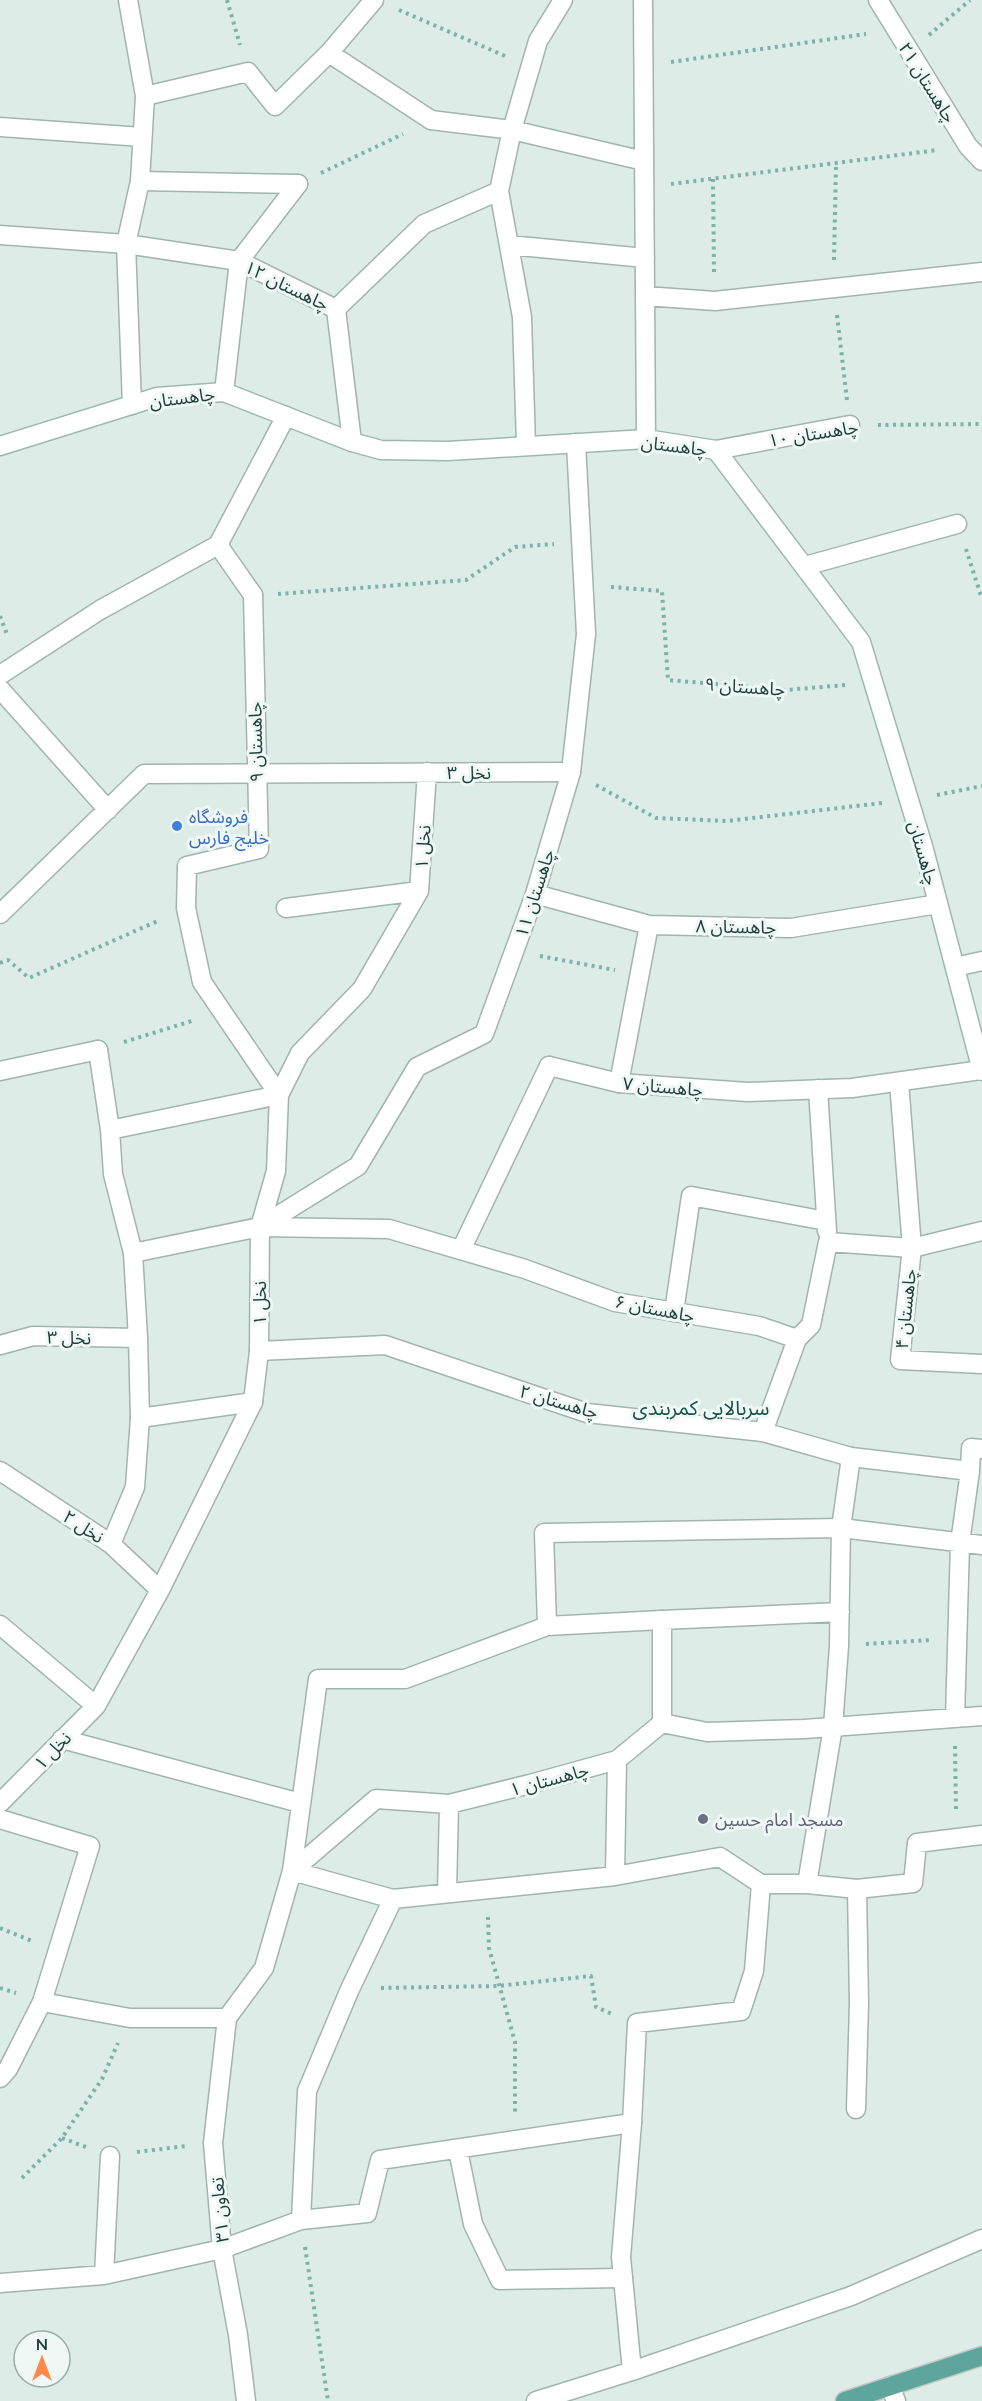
<svg xmlns="http://www.w3.org/2000/svg" width="982" height="2401" font-family="Lato,'Noto Sans Arabic',sans-serif">
	<rect width="100%" height="100%" fill="#deece7"/>
	<g fill="none" stroke-linecap="round" stroke-linejoin="round">
		<g stroke="#a1b4af" stroke-width="21">
			<path id="lane" d="M329 53 431 120
				M145 96 248 72 275 106 329 53 374 0
				M140 181 298 184
				M0 235 126 244 239 261 336 309 424 224 499 191
				M218 545 286 416
				M535 894 649 925 791 928 938 904
				M955 967 982 961
				M98 1050 110 1130 113 1174 133 1253 260 1227 358 1166 417 1067 484 1034 535 894 571 772 586 634 576 443
				M899 1082 912 1248 900 1360 982 1364
				M619 1083 649 925
				M818 1089 827 1231
				M110 1130 279 1095 202 982 186 908 187 866 259 849 253 595
				M461 1250 549 1066
				M674 1312 691 1196 826 1221
				M259 1351 385 1345 587 1413 763 1432 851 1457 970 1471 971 1448 982 1449
				M140 1418 253 1402
				M547 1626 544 1533 841 1528 982 1545
				M955 1718 960 1543 970 1471
				M62 1739 300 1803
				M615 1876 617 1760
				M447 1893 449 1804
				M393 1899 292 1871 318 1679H405L547 1626 662 1620
				M42 2002 130 2018H227L264 1968 292 1871 376 1799 449 1804 530 1784 617 1760 662 1723 707 1732 804 1729 982 1716
				M856 2109 859 2003 857 1889
				M458 2150 473 2224 500 2280 623 2278
				M301 2220 307 2091 350 1989 393 1899 615 1876 720 1857 761 1884
				M104 2275 110 2156
				M0 2283 104 2275 222 2249 301 2220 367 2213 380 2160 632 2123"/>
		</g>
		<g stroke="#a1b4af" stroke-width="21">
			<path id="street" d="M128 0 145 96 140 181 126 244 132 405
				M643 0 646 439
				M878 0 968 146 982 161
				M431 120 512 130 644 161
				M0 127 142 137
				M509 245 645 258
				M645 296 715 301 982 272
				M336 309 352 442
				M224 392 239 261 298 184
				M526 445 522 317 499 191 512 130 538 41 563 0
				M716 450 850 425
				M805 566 957 524
				M0 675 100 610 218 545 253 595
				M0 689 108 810
				M286 908 419 891
				M0 914 144 774 571 772
				M549 1066 619 1083 748 1092 852 1088 982 1070
				M0 1071 98 1050
				M260 1227 389 1229 525 1269 615 1302 759 1326 797 1339 811 1325 828 1242 912 1248 982 1231
				M0 1345 33 1336 138 1338
				M763 1432 797 1339
				M0 1471 111 1544 160 1590
				M111 1544 135 1487 140 1418 138 1338 133 1253
				M0 1625 96 1706
				M662 1723V1620L840 1612
				M0 1803 96 1706 160 1590 253 1402 259 1351 260 1227 276 1171 279 1095 300 1053 362 989 419 891 427 772
				M0 1819 90 1846 42 2002 8 2069 0 2078
				M807 1884 833 1727 839 1646 841 1528 851 1457
				M227 2018 213 2143 222 2249 238 2335 246 2401
				M632 2371 621 2257 632 2123 637 2023 741 2011 754 1971 761 1884H807L857 1889 913 1883 917 1843 982 1835
				M890 2386 896 2401
				M536 2401 632 2371 851 2296 982 2239"/>
		</g>
		<g stroke="#9cb9b1" stroke-width="21">
			<path id="secondary" d="M0 446 157 397 224 392 352 442 381 450 448 451 646 439 716 450 861 642 923 846 982 1071"/>
		</g>
		<g stroke="#c0c9c7" stroke-width="21">
			<path id="primary" d="M845 2401 982 2356"/>
		</g>
		<path stroke="#7bb3a7" stroke-width="4" stroke-dasharray="3 4.5" stroke-linecap="butt" d="M227 0 240 45
			M399 10 505 56
			M929 35 970 0
			M671 62 866 34
			M321 173 403 134
			M713 179 714 273
			M671 184 938 150
			M834 260 836 165
			M837 315 847 400
			M878 425 982 424
			M966 549 982 599
			M611 587 662 591 668 680 786 690 846 685
			M278 594 466 580 515 547 554 544
			M0 616 8 637
			M596 785 656 818 727 821 882 803
			M937 795 982 786
			M540 956 615 970
			M0 963 8 960 29 978 160 920
			M124 1042 195 1020
			M866 1644 931 1640
			M955 1746 956 1810
			M488 1917 489 1948 515 2042V2113
			M0 1928 32 1941
			M0 1988 16 1993
			M381 1988 498 1986 591 1976 596 2007 612 2014
			M62 2138 86 2147
			M137 2152 186 2146
			M22 2178 62 2138 102 2079 118 2043
			M305 2247 328 2401"/>
		<use href="#lane" stroke="#fff" stroke-width="18"/>
		<use href="#street" stroke="#fff" stroke-width="18"/>
		<use href="#secondary" stroke="#fff" stroke-width="18"/>
		<use href="#primary" stroke="#5ea69b" stroke-width="18"/>
	</g>
	<circle fill="#3f7fe0" stroke="#eff8f4" stroke-width="2" cx="177" cy="826" r="6"/>
	<circle fill="#6b7280" stroke="#eff8f4" stroke-width="2" cx="703" cy="1819" r="6"/>
	<g text-anchor="middle" dominant-baseline="central" stroke-width="6" stroke-linejoin="round" paint-order="stroke">
		<g font-size="18" fill="#1e3d38" stroke="#eff8f4">
			<text transform="translate(928 82) rotate(58)">چاهستان ۲۱</text>
			<text transform="translate(287 285) rotate(26)">چاهستان ۱۲</text>
			<text transform="translate(182 397) rotate(-7)">چاهستان</text>
			<text transform="translate(813 433) rotate(-9)">چاهستان ۱۰</text>
			<text transform="translate(674 445) rotate(7)">چاهستان</text>
			<text transform="translate(745 686) rotate(4)">چاهستان ۹</text>
			<text transform="translate(255 742) rotate(-91)">چاهستان ۹</text>
			<text x="469" y="772">نخل ۳</text>
			<text transform="translate(422 847) rotate(-86)">نخل ۱</text>
			<text transform="translate(924 853) rotate(74)">چاهستان</text>
			<text transform="translate(534 893) rotate(-72)">چاهستان ۱۱</text>
			<text transform="translate(736 926) rotate(1)">چاهستان ۸</text>
			<text transform="translate(663 1086) rotate(5)">چاهستان ۷</text>
			<text transform="translate(259 1303) rotate(-90)">نخل ۱</text>
			<text transform="translate(655 1308) rotate(11)">چاهستان ۶</text>
			<text transform="translate(905 1309) rotate(-84)">چاهستان ۴</text>
			<text transform="translate(69 1337) rotate(1)">نخل ۳</text>
			<text transform="translate(559 1401) rotate(16)">چاهستان ۲</text>
			<text transform="translate(84 1526) rotate(33)">نخل ۲</text>
			<text transform="translate(52 1750) rotate(-46)">نخل ۱</text>
			<text transform="translate(549 1779) rotate(-15)">چاهستان ۱</text>
			<text transform="translate(219 2210) rotate(-95)">تعاون ۳۱</text>
		</g>
		<g font-size="18" fill="#366cbe" stroke="#eff8f4" text-anchor="start">
			<text x="189" y="816">فروشگاه<tspan x="189" dy="21">خلیج فارس</tspan></text>
		</g>
		<g font-size="18" fill="#5b616d" stroke="#eff8f4" text-anchor="start">
			<text x="715" y="1819">مسجد امام حسین</text>
		</g>
		<g font-size="20" fill="#185149" stroke="#eff8f4">
			<text x="701" y="1407">سربالایی کمربندی</text>
		</g>
	</g>
	<g transform="translate(42 2359)"><circle r="28" fill="#eff8f4" stroke="#9bada9" stroke-width="1.5"/>
	<path d="M0-4.5L10 22L0 15L-10 22Z" fill="#ff8949"/>
	<text y="-9" font-size="16" font-weight="bold" text-anchor="middle" fill="#1e3d38">N</text>
	</g>
</svg>
